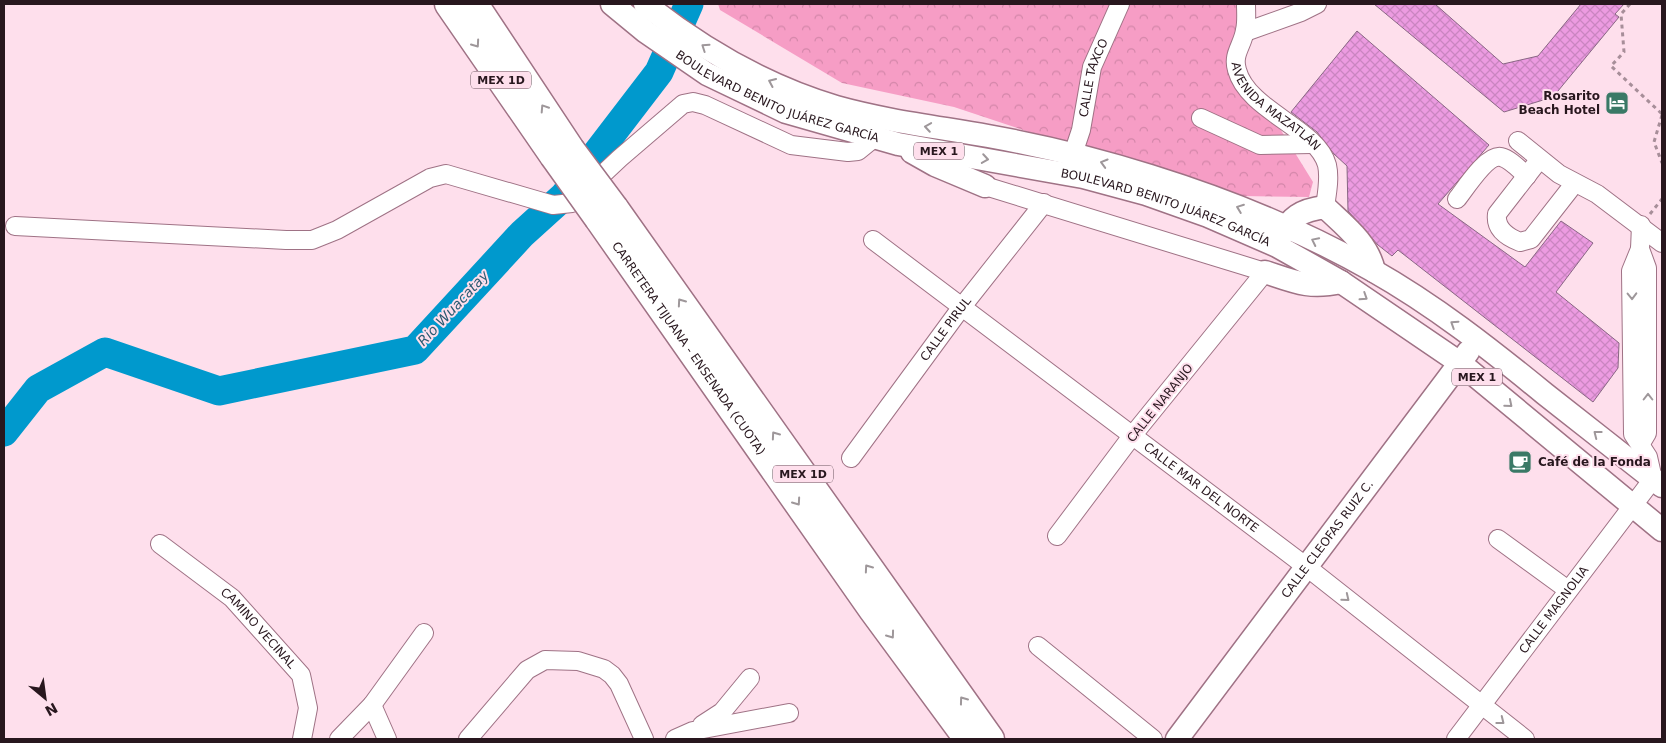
<svg xmlns="http://www.w3.org/2000/svg" width="1666" height="743" font-family="'DejaVu Sans',sans-serif">
	<defs>
		<pattern id="park-crowns" width="20" height="18" patternUnits="userSpaceOnUse" patternTransform="scale(1.25)"><rect width="20" height="18" fill="#f69dc5"/><path d="M2 6a3 3 0 1 1 6 0M12 15a3 3 0 1 1 6 0" fill="none" stroke="#d386a9"/></pattern>
		<pattern id="building-cross-hatch" width="8" height="8" patternUnits="userSpaceOnUse" patternTransform="scale(1.25)"><rect width="8" height="8" fill="#ec9be1"/><path d="M0 0l8 8M0 8l8-8" fill="none" stroke="#ca85c1"/></pattern>
	</defs>
	<rect width="100%" height="100%" fill="#fedfec"/>
	<path fill="url(#park-crowns)" d="M718 4H1243L1235 56 1313 182 1309 197 1241 196 1167 178 954 107 842 83 720 10Z"/>
	<g fill="none" stroke-linecap="round" stroke-linejoin="round">
		<path stroke="#0099cd" stroke-width="29" d="M4 432 38 389 105 352 219 391 415 350 522 234 564 196 659 72 689 4"/>
	</g>
	<path fill="url(#building-cross-hatch)" stroke="#896684" d="M1374 4H1435L1503 64 1538 56 1581 4H1624L1615 14 1619 17 1553 97 1504 112Z
		M1357 31 1489 145 1438 204 1525 267 1561 221 1593 243 1556 292 1619 343 1618 368 1593 402 1398 250 1392 256 1378 245 1348 211 1347 166 1334 154 1317 132 1291 112Z"/>
	<g fill="none" stroke-linecap="round" stroke-linejoin="round">
		<g stroke="#9f7285" stroke-width="20">
			<g id="minor">
				<path id="s1" d="M1246 4C1246 12 1247 22 1245 30 1243 45 1232 54 1237 70 1248 111 1317 128 1327 165 1330 178 1327 193 1325 207"/>
				<path d="M1245 32 1301 12 1317 4"/>
				<path d="M1201 118 1260 145 1312 144"/>
				<path d="M1518 141 1559 174 1597 194 1662 243"/>
				<path id="s2" d="M1073 154 1081 130 1092 67 1120 4"/>
				<path d="M1539 160 1497 214C1495 229 1507 237 1520 242L1531 239 1574 184"/>
				<path d="M985 186 1265 272 1132 436 1057 536"/>
				<path d="M1457 199C1465 189 1487 154 1501 157 1510 159 1520 170 1527 176"/>
				<path d="M15 226 286 240H312L337 230 430 178 446 174 553 205 572 203 620 158 683 104 693 102 705 105 791 145 848 152 858 151 874 138"/>
				<path id="s3" d="M873 240 1308 568 1525 739"/>
				<path d="M1640 249 1647 268V433L1641 443"/>
				<path id="s4" d="M851 458 961 308 1044 203"/>
				<path d="M1498 539 1568 590"/>
				<path id="s5" d="M160 544 232 598 301 675 308 708 302 739"/>
				<path d="M1038 646 1153 739"/>
				<path d="M372 705 387 739"/>
				<path d="M702 725 722 712 750 678"/>
				<path d="M339 739 372 705 424 633"/>
				<path d="M468 739 527 670 545 660 578 661 604 669 612 675 619 684 644 739"/>
				<path d="M675 739 693 731 789 713"/>
				<path id="s6" d="M1456 739 1653 479 1648 457 1633 434 1631 271 1640 249 1641 225"/>
			</g>
		</g>
		<g stroke="#9f7285" stroke-width="25">
			<g id="major">
				<path id="s7" d="M612 4 646 32 707 74 786 112 898 144 1083 177 1146 194 1208 216 1277 246 1341 282 1460 363 1662 530"/>
				<path d="M645 4C702 49 765 86 836 107 886 121 937 127 988 136 1043 146 1097 159 1150 176 1227 200 1302 230 1372 270 1434 305 1490 349 1545 394 1584 425 1623 455 1662 486"/>
				<path d="M912 152 935 165 985 186"/>
				<path d="M1279 239C1290 217 1301 210 1325 207 1345 226 1368 243 1374 271"/>
				<path d="M1265 272C1295 282 1309 289 1341 282"/>
				<path id="s8" d="M1177 739 1468 352"/>
			</g>
		</g>
		<g stroke="#9f7285" stroke-width="29">
			<g id="highway">
				<path d="M448 4 553 156"/>
				<path d="M475 4 571 149"/>
				<path d="M615 208 991 739"/>
				<path id="s9" d="M598 219 872 610 967 739"/>
			</g>
		</g>
		<path stroke="#a78e99" stroke-width="3" stroke-dasharray="4 4" stroke-linecap="butt" d="M1630 4 1621 14 1624 52 1611 66 1662 114
			M1662 115 1654 142 1662 163
			M1650 214 1662 199"/>
		<use href="#minor" stroke="#fff" stroke-width="18"/>
		<use href="#major" stroke="#fff" stroke-width="22"/>
		<use href="#highway" stroke="#fff" stroke-width="26"/>
		<g stroke="#9f7285" stroke-width="29" stroke-linecap="butt">
			<path id="highway-bridge" d="M571 149 615 208
				M553 156 598 219"/>
		</g>
		<use href="#highway-bridge" stroke="#fff" stroke-width="26"/>
	</g>
	<defs><path id="oneway-chevron" d="M-2-3.5L2.5 0L-2 3.5" fill="none" stroke-width="1.6" stroke-linecap="round" stroke-linejoin="round" transform="scale(1.25)"/></defs>
	<g stroke="#9e979a">
		<use href="#oneway-chevron" transform="translate(476 44) rotate(55)"/>
		<use href="#oneway-chevron" transform="translate(705 47) rotate(-146)"/>
		<use href="#oneway-chevron" transform="translate(772 82) rotate(-156)"/>
		<use href="#oneway-chevron" transform="translate(544 108) rotate(-123)"/>
		<use href="#oneway-chevron" transform="translate(928 127) rotate(-171)"/>
		<use href="#oneway-chevron" transform="translate(985 159) rotate(9)"/>
		<use href="#oneway-chevron" transform="translate(1104 163) rotate(-164)"/>
		<use href="#oneway-chevron" transform="translate(1240 208) rotate(-159)"/>
		<use href="#oneway-chevron" transform="translate(1315 241) rotate(-154)"/>
		<use href="#oneway-chevron" transform="translate(1632 296) rotate(89)"/>
		<use href="#oneway-chevron" transform="translate(1364 297) rotate(33)"/>
		<use href="#oneway-chevron" transform="translate(681 302) rotate(-125)"/>
		<use href="#oneway-chevron" transform="translate(1454 324) rotate(-147)"/>
		<use href="#oneway-chevron" transform="translate(1648 397) rotate(-90)"/>
		<use href="#oneway-chevron" transform="translate(1509 404) rotate(40)"/>
		<use href="#oneway-chevron" transform="translate(1597 434) rotate(-142)"/>
		<use href="#oneway-chevron" transform="translate(775 435) rotate(-125)"/>
		<use href="#oneway-chevron" transform="translate(797 502) rotate(55)"/>
		<use href="#oneway-chevron" transform="translate(868 568) rotate(-125)"/>
		<use href="#oneway-chevron" transform="translate(1346 598) rotate(39)"/>
		<use href="#oneway-chevron" transform="translate(891 635) rotate(54)"/>
		<use href="#oneway-chevron" transform="translate(963 700) rotate(-126)"/>
		<use href="#oneway-chevron" transform="translate(1501 721) rotate(38)"/>
	</g>
	<defs>
		<g id="hotel-square" transform="scale(1.25)"><rect x="-9" y="-9" width="18" height="18" rx="4" fill="#3a7966" stroke="#fedfec"/><path d="M-6-4.5h1.5V1H6V5H4.5V3h-9V5H-6ZM-4 0a1.8 1.8 0 1 1 3.6 0ZM.5 0V-2.5h3Q6-2.5 6 0Z" fill="#fff"/></g>
		<g id="cafe-square" transform="scale(1.25)"><rect x="-9" y="-9" width="18" height="18" rx="4" fill="#3a7966" stroke="#fedfec"/><path d="M-5.5-4.5H6V0H3Q3 3.5 0 3.5H-2.5Q-5.5 3.5-5.5 0ZM3-3.2v2h1.7v-2ZM-6 4.5H4V6H-6Z" fill="#fff"/></g>
	</defs>
	<g fill-rule="evenodd">
		<use href="#hotel-square" x="1617" y="103"/>
		<use href="#cafe-square" x="1520" y="462"/>
	</g>
	<g text-anchor="middle" dominant-baseline="central" stroke-width="4" stroke-linejoin="round" paint-order="stroke">
		<g fill="#fedfec" stroke="#68535c" stroke-width="1">
			<rect x="471" y="71.5" width="60" height="17" rx="4"/>
			<rect x="914" y="142.5" width="50" height="17" rx="4"/>
			<rect x="1452" y="368.5" width="50" height="17" rx="4"/>
			<rect x="773" y="465.5" width="60" height="17" rx="4"/>
		</g>
		<g font-size="11" font-weight="bold" fill="#28171e">
			<text x="501" y="80">MEX 1D</text>
			<text x="939" y="151">MEX 1</text>
			<text x="1477" y="377">MEX 1</text>
			<text x="803" y="474">MEX 1D</text>
		</g>
		<g font-size="12" fill="#28171e" stroke="#fedfec">
			<text stroke="none"><textPath href="#s2" startOffset="79">CALLE TAXCO</textPath></text>
			<text stroke="none"><textPath href="#s7" startOffset="192">BOULEVARD BENITO JUÁREZ GARCÍA</textPath></text>
			<text stroke="none"><textPath href="#s1" startOffset="121">AVENIDA MAZATLÁN</textPath></text>
			<text stroke="none"><textPath href="#s7" startOffset="598">BOULEVARD BENITO JUÁREZ GARCÍA</textPath></text>
			<text stroke="none"><textPath href="#s4" startOffset="160">CALLE PIRUL</textPath></text>
			<text stroke="none"><textPath href="#s9" startOffset="158">CARRETERA TIJUANA - ENSENADA (CUOTA)</textPath></text>
			<text transform="translate(1160 403) rotate(-51)">CALLE NARANJO</text>
			<text stroke="none"><textPath href="#s3" startOffset="411">CALLE MAR DEL NORTE</textPath></text>
			<text stroke="none"><textPath href="#s8" startOffset="250">CALLE CLEOFAS RUIZ C.</textPath></text>
			<text stroke="none"><textPath href="#s6" startOffset="162">CALLE MAGNOLIA</textPath></text>
			<text stroke="none"><textPath href="#s5" startOffset="130">CAMINO VECINAL</textPath></text>
		</g>
		<g font-size="12" font-weight="bold" fill="#28171e" stroke="#fedfec" text-anchor="end">
			<text x="1600" y="96">Rosarito<tspan x="1600" dy="14">Beach Hotel</tspan></text>
			<text x="1538" y="462" text-anchor="start">Café de la Fonda</text>
		</g>
		<g font-size="14" font-style="italic" fill="#2b5b72" stroke="#fedfec">
			<text transform="translate(453 308) rotate(-47)">Rio Wuacatay</text>
		</g>
	</g>
	<rect width="1666" height="743" fill="none" stroke="#28171e" stroke-width="10"/>
	<g transform="translate(45 698) rotate(151)" stroke="#fedfec" stroke-width="4" paint-order="stroke">
	<path d="M0-4L9 19L0 12L-9 19Z" fill="#28171e"/>
	<text y="-8" font-size="14" font-weight="bold" text-anchor="middle" fill="#28171e">N</text>
	</g>
</svg>
